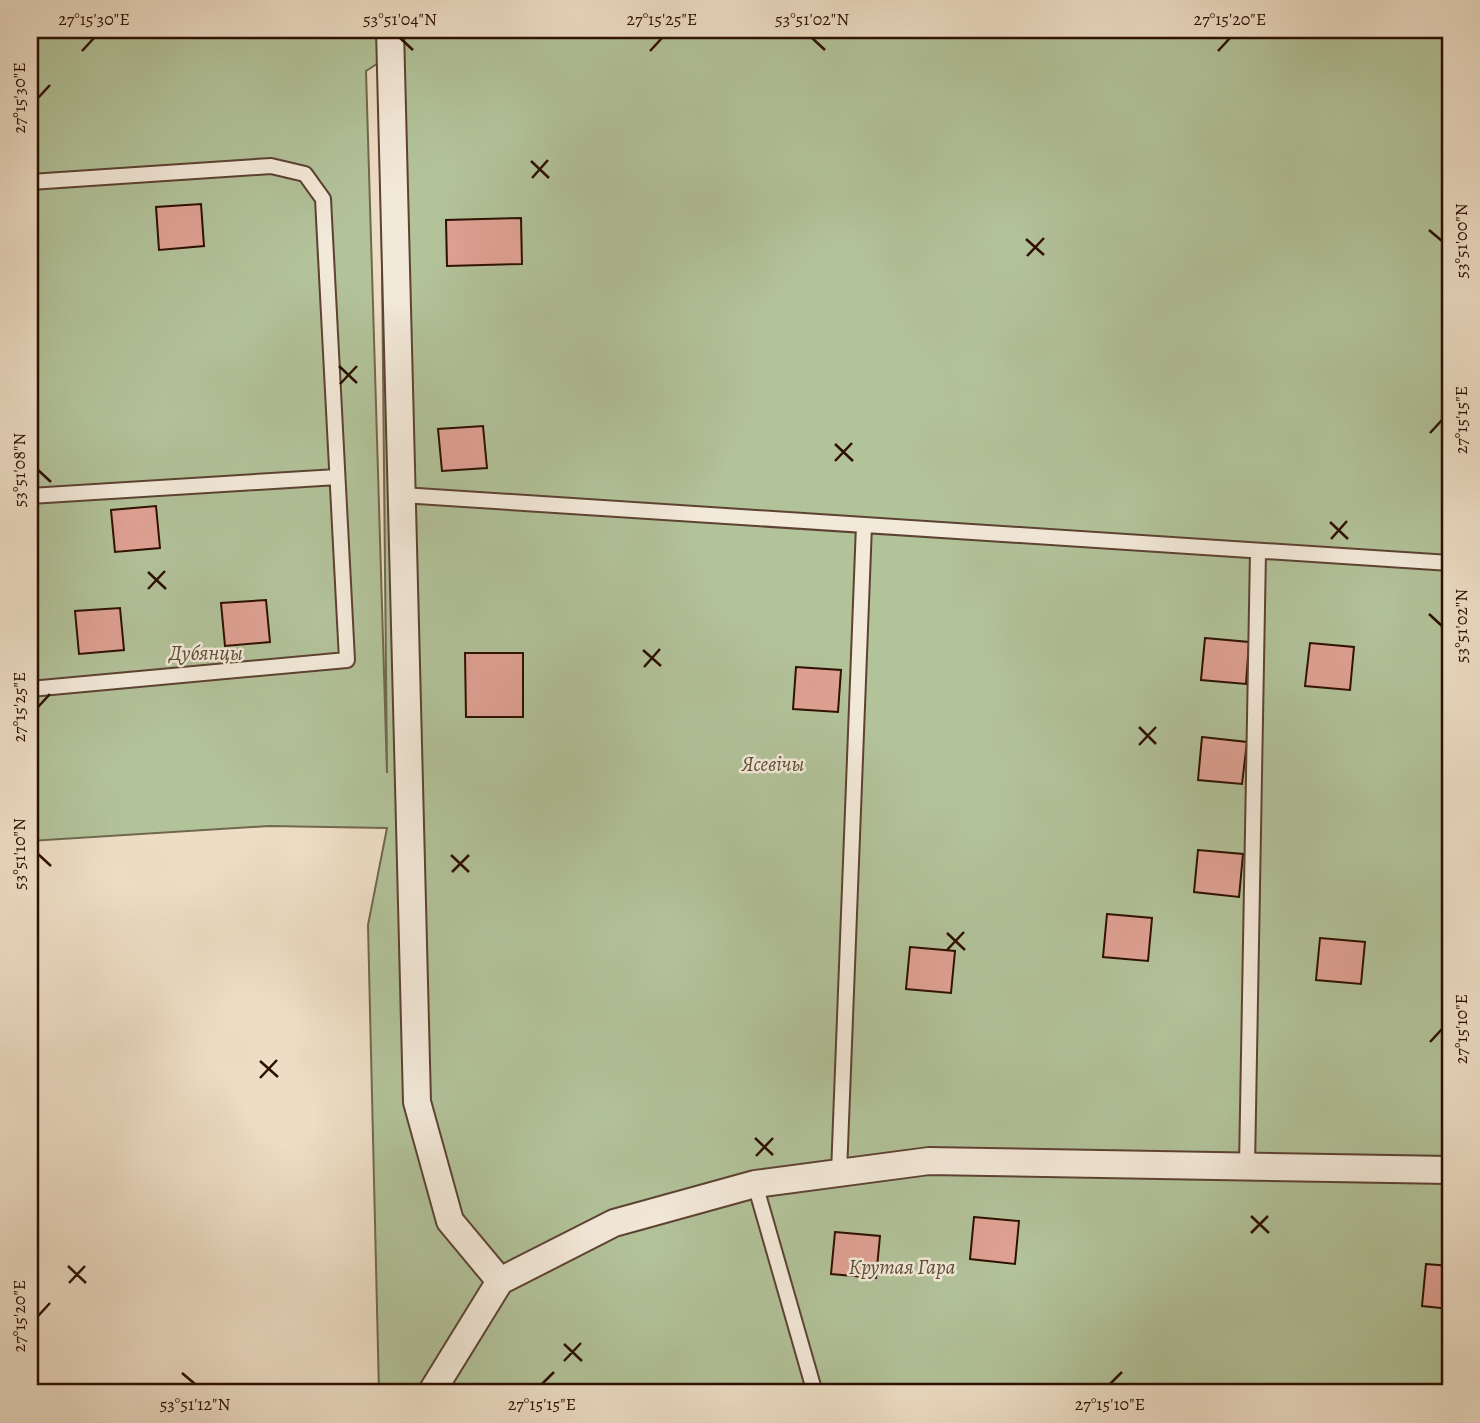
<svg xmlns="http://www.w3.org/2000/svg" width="1480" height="1423" font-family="Alegreya,serif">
	<rect width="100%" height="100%" fill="#edddc4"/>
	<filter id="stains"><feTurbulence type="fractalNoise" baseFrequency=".00286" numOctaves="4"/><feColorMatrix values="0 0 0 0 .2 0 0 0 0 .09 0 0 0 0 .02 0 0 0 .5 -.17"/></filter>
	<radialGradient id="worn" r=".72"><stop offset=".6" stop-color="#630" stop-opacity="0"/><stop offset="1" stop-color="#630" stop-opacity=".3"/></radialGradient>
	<path fill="#b2c299" stroke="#70684e" stroke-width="2" fill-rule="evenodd" d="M30 30H1450V1393H379L368 925 387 828 269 826 30 841ZM380 62 387 773 366 71Z"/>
	<path fill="#dfa193" stroke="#2d0f02" stroke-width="2" d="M201 204 204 246 159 250 156 207Z
		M521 218 522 264 447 266 446 220Z
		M483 426 487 468 442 471 438 429Z
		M156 506 160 548 115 552 111 510Z
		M266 600 270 642 225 646 221 603Z
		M120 608 124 650 79 654 75 611Z
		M1205 638 1249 642 1246 684 1201 680Z
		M1310 643 1354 647 1350 690 1305 686Z
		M465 653H523V717H466Z
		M796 667 841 670 838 712 793 709Z
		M1202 737 1247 742 1242 784 1198 780Z
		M1198 850 1243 854 1239 897 1194 892Z
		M1107 914 1152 918 1148 961 1103 957Z
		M1320 938 1365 942 1361 984 1316 980Z
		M910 947 955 951 951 993 906 989Z
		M974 1217 1019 1221 1015 1264 970 1259Z
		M835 1232 880 1236 876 1278 831 1274Z
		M1426 1264 1450 1266V1309L1422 1306Z"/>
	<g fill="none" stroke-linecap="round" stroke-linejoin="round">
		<g stroke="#5d4232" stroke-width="18">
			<path id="service" d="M30 182 271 166 305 174 323 199 347 660 30 689
				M402 495 1450 563
				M30 496 337 477
				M1247 1167 1258 551
				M839 1173 864 525
				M755 1184 815 1393"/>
		</g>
		<g stroke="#5d4232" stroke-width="30">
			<path id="minor" d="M390 30 417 1102 450 1221 500 1281
				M431 1393 500 1281 614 1223 755 1184 929 1161 1450 1170"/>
		</g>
		<use href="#service" stroke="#f3e9d9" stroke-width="14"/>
		<use href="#minor" stroke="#f3e9d9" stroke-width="26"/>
	</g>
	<path fill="none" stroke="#2d0f02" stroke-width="2.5" d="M400 38 413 50M812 38 825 50M82 51 94 38M650 51 662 38M1218 51 1230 38M38 98 50 85M531 161 549 178M532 178 548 160M1429 230 1442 241M1026 239 1044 255M1027 256 1044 238M339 366 357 383M340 384 357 366M1430 433 1442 420M835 444 853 461M835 461 852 443M38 470 51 482M1330 522 1348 539M1331 539 1347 521M148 572 166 589M148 589 165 571M1429 614 1442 626M643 650 661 666M644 667 660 649M38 707 50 694M1139 727 1156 744M1139 745 1156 727M38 854 51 866M451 855 469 872M452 872 469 855M947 933 965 950M947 950 964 932M1430 1042 1442 1029M260 1061 278 1077M260 1078 277 1060M755 1138 773 1155M756 1156 773 1138M1251 1216 1269 1233M1251 1233 1268 1216M68 1266 86 1283M69 1283 85 1266M38 1316 50 1303M564 1344 582 1361M564 1361 581 1343M182 1373 195 1384M542 1384 554 1372M1110 1384 1122 1372"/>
	<g text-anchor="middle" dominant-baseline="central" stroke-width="5" stroke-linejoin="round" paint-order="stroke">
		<g font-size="21" font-style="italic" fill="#5c4e37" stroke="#f3e9d9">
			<text x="206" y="653">Дубянцы</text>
			<text x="773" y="764">Ясевічы</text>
			<text x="902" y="1267">Крутая Гара</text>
		</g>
	</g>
	<rect width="1480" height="1423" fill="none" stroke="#edddc4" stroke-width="77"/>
	<rect x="38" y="38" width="1404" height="1346" fill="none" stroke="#2d0f02" stroke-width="2.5"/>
	<g font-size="18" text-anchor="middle" fill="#2d0f02">
		<text x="94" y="25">27°15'30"E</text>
		<text x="400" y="25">53°51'04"N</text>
		<text x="662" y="25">27°15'25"E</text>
		<text x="812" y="25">53°51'02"N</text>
		<text x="1230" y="25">27°15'20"E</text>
		<text transform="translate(19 98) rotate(-90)" y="6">27°15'30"E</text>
		<text transform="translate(1461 241) rotate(-90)" y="6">53°51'00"N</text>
		<text transform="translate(1461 420) rotate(-90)" y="6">27°15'15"E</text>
		<text transform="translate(19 470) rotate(-90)" y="6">53°51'08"N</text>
		<text transform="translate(1461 626) rotate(-90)" y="6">53°51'02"N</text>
		<text transform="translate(19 707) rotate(-90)" y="6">27°15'25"E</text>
		<text transform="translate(19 854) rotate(-90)" y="6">53°51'10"N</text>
		<text transform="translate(1461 1029) rotate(-90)" y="6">27°15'10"E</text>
		<text transform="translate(19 1316) rotate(-90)" y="6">27°15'20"E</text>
		<text x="195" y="1410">53°51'12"N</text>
		<text x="542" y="1410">27°15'15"E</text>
		<text x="1110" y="1410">27°15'10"E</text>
	</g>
	<rect width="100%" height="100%" filter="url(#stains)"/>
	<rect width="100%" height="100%" fill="url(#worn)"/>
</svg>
